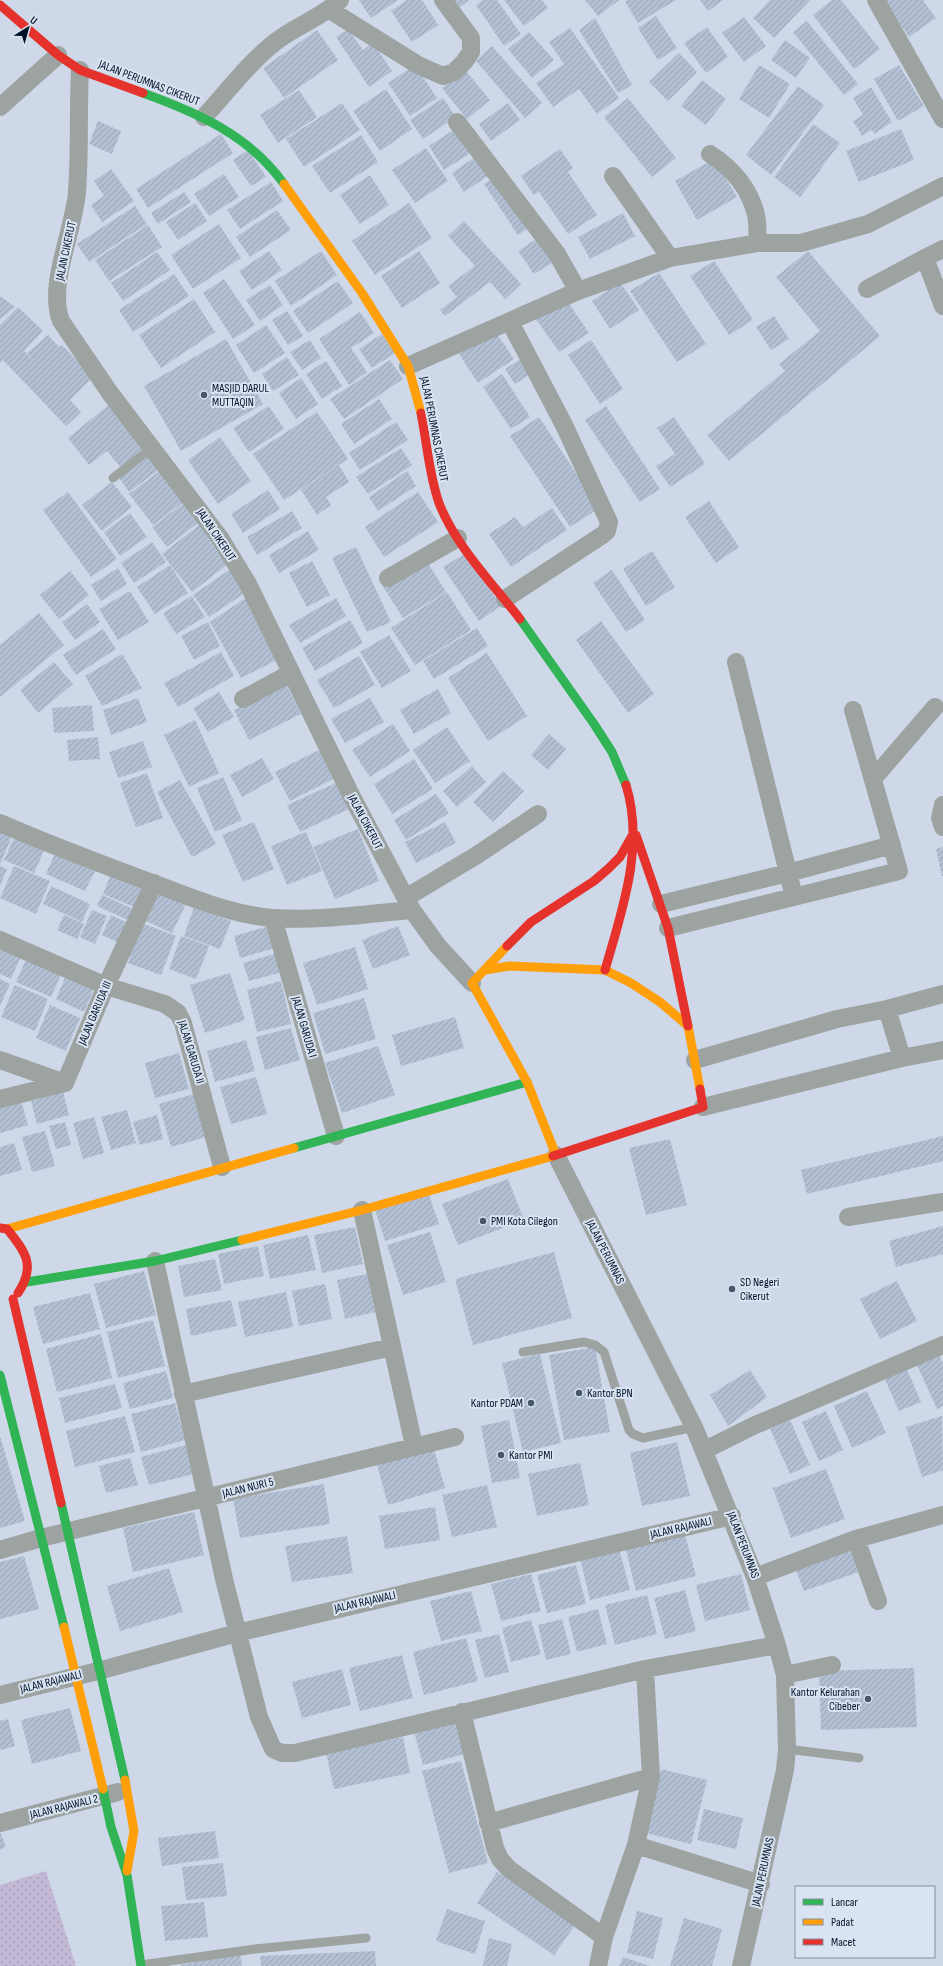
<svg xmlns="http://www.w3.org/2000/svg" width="943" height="1966" font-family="'Sofia Sans Condensed',sans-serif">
	<defs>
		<pattern id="green-dots" width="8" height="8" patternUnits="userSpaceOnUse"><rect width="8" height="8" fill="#c3b8d5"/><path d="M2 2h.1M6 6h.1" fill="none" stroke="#a69db7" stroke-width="1.8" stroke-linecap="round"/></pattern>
		<pattern id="building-hatch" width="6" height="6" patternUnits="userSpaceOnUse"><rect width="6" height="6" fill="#b3c0d4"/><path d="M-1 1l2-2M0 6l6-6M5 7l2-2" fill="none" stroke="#98a4b6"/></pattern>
	</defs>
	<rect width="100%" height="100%" fill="#ced8e8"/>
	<path fill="url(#green-dots)" d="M46 1871 76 1966H0V1885Z"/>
	<path fill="url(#building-hatch)" d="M359 0H398L371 18Z
		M407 0H422L438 25 412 42 391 11Z
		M453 0H469L459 8Z
		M483 0H497L521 34 504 46 476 5Z
		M504 0H542L548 8 524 26Z
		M585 0H619L598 16Z
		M628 0H676L638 23 625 1Z
		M700 0H723L708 11Z
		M770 0H810L774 38 753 18Z
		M832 0H841L880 49 854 69 813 15Z
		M883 0H923L936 18 909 37Z
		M656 16 677 48 658 60 638 28Z
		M744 17 766 46 744 62 722 33Z
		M595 18 632 85 618 93 579 30Z
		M807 21 858 84 844 95 793 32Z
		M707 27 728 57 706 73 684 43Z
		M570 28 619 98 597 114 579 89 553 107 536 83 564 64 549 42Z
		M348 29 363 50 373 43 392 71 369 87 336 37Z
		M317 30 338 60 284 98 263 68Z
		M529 32 554 60 532 78 508 49Z
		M785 40 810 58 796 78 771 60Z
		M492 46 542 103 525 118 476 61Z
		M679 53 697 72 668 101 649 82Z
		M415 65 437 98 410 116 388 83Z
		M759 65 790 84 769 118 739 99Z
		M899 65 924 106 898 121 874 79Z
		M465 70 490 100 467 119 442 88Z
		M702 80 726 99 706 125 681 106Z
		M798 86 824 105 771 175 746 155Z
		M871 87 892 122 874 134 872 130 862 136 853 121 863 115 853 98Z
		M386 89 412 129 380 151 353 111Z
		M299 90 317 117 278 143 260 115Z
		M443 98 456 117 423 139 410 120Z
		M628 98 676 158 652 177 604 117Z
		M342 103 360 130 304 167 286 139Z
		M508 103 520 120 491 141 479 124Z
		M98 121 121 131 112 154 89 144Z
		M813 124 840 143 800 197 774 177Z
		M458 127 474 151 444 170 429 146Z
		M901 129 914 160 859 182 846 151Z
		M221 134 233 153 148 208 136 189Z
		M361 135 378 162 330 193 312 166Z
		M426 148 448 181 415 203 392 170Z
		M560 149 573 168 568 172 597 215 568 234 539 192 534 195 521 176Z
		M248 150 266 177 251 186 233 160Z
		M478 155 491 174 464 192 452 173Z
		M714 159 737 197 697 220 675 181Z
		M111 169 134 201 102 222 91 205 104 196 94 181Z
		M224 174 239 197 209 216 194 194Z
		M370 175 389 205 360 224 340 195Z
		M496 176 530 227 518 235 484 184Z
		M271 182 283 201 240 229 227 210Z
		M184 192 191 202 158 224 151 213Z
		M195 203 207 221 178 240 166 222Z
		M409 203 432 238 375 275 352 241Z
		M135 206 147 224 89 262 77 244Z
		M277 210 291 230 250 257 236 237Z
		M623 213 635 236 590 259 578 237Z
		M464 221 521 284 505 299 490 282 445 316 440 310 457 297 448 286 475 266 448 236Z
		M219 224 241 258 193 289 171 255Z
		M148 225 162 247 109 281 95 260Z
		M541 236 557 260 534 274 518 251Z
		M269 251 282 270 252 290 239 271Z
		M321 251 337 275 291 306 275 281Z
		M419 251 440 283 402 308 381 276Z
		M808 251 880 336 729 461 707 435 785 371 779 364 820 331 776 277Z
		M157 252 170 270 123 301 111 283Z
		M714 261 753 320 729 335 690 276Z
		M659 273 706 344 677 362 630 291Z
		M174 274 189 296 133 332 119 310Z
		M224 279 255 325 233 339 203 293Z
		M338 281 353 303 308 333 293 311Z
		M620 282 639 310 610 329 592 301Z
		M270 285 283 305 260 321 246 300Z
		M0 296 15 307 0 319Z
		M194 299 215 332 161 368 139 335Z
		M566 299 589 333 559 352 536 319Z
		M18 307 43 331 24 351 34 361 27 353 48 335 59 347 62 345 93 377 70 400 81 412 66 426 3 360 0 363V325Z
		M287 311 303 336 288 345 272 320Z
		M360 312 374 333 351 348 367 372 349 385 319 339Z
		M774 316 789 339 771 350 756 327Z
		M266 325 285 353 254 373 236 345Z
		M495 331 514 359 478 383 459 354Z
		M382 334 395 353 372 368 359 349Z
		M226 339 263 404 181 451 144 386Z
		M310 340 321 358 302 370 290 352Z
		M591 340 623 389 600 404 568 355Z
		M287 357 299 375 273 391 262 374Z
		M522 358 532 373 515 384 505 369Z
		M390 360 403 379 344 419 330 399Z
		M326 361 342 386 322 399 306 374Z
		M502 374 530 417 511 429 483 387Z
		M301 378 318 404 296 419 279 393Z
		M379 399 392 419 354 444 341 424Z
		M110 404 146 450 122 469 107 451 89 465 68 438Z
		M269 406 284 429 249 452 233 428Z
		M606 406 660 489 640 502 585 420Z
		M317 412 348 459 284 500 253 454Z
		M539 417 599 508 570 527 510 436Z
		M674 417 705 464 670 487 656 466 675 454 657 428Z
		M396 422 408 440 360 470 349 453Z
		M220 437 251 481 218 504 188 460Z
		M401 448 412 465 368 494 356 477Z
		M148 455 160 469 129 492 119 478Z
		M339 465 349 482 326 497 331 505 317 515 301 490Z
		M161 470 185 501 153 525 129 494Z
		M407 471 416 486 378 511 369 497Z
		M112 482 132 507 102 531 82 505Z
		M268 490 280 509 243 533 231 514Z
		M68 492 117 559 91 577 43 510Z
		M418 492 438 522 384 557 365 527Z
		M188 500 203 519 167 547 152 527Z
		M709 501 739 547 716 563 685 517Z
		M552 508 567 530 511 567 489 534 515 517 523 527Z
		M292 511 302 528 257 555 247 537Z
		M130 513 147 537 120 556 104 532Z
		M203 522 232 561 192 592 162 554Z
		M308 531 319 550 279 573 269 555Z
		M152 542 166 562 134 583 121 563Z
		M356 547 391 622 367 632 332 558Z
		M652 551 675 587 646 606 623 569Z
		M466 553 501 606 479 621 443 567Z
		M425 558 446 592 403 618 382 585Z
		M312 561 330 595 307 607 289 573Z
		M170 565 188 593 155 614 137 587Z
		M118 568 127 584 101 601 91 585Z
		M232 568 248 591 209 617 193 595Z
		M612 570 645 620 626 632 593 583Z
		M70 571 89 595 59 619 40 595Z
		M130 591 149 622 118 640 99 609Z
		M447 592 471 630 415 665 391 628Z
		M192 596 205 617 176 634 163 613Z
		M247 597 279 659 241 678 210 622Z
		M336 598 346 616 300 643 289 625Z
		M87 604 100 622 75 640 62 622Z
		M39 613 64 645 0 697V645Z
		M350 620 363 643 315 671 302 648Z
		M601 621 654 694 628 713 576 640Z
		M208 622 220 646 194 660 181 636Z
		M477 628 488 646 434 679 423 661Z
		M103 629 116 649 76 675 63 655Z
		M389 635 411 671 382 688 360 652Z
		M221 652 234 676 178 707 164 683Z
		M487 653 527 716 488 741 448 678Z
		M122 654 142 688 102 706 85 676Z
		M359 656 375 685 334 708 317 680Z
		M54 662 73 684 38 713 20 690Z
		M286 684 301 714 249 740 234 710Z
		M438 689 451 713 414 734 400 710Z
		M219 692 234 717 208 732 193 708Z
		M138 698 147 722 111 735 103 710Z
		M370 698 384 722 345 743 331 719Z
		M92 705 94 731 54 733 52 708Z
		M195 720 219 773 189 787 164 735Z
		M393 724 410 751 370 777 352 750Z
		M447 727 470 761 435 783 413 750Z
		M549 734 566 749 548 770 531 755Z
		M98 737 100 759 69 761 67 740Z
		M143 741 152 767 118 778 109 752Z
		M323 748 337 777 290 801 275 772Z
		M262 758 274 779 242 797 230 775Z
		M414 759 433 789 392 814 374 784Z
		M472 766 486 782 457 807 443 791Z
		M503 771 524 791 493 822 473 802Z
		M147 773 163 818 136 827 120 783Z
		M223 777 242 820 215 832 197 788Z
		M180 780 216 844 192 857 157 792Z
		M336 783 349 809 300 832 287 805Z
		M436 794 449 813 406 840 394 820Z
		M254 822 274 869 243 882 222 835Z
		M445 822 456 843 416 863 405 842Z
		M0 826 14 832 0 864Z
		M358 829 379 881 335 899 313 847Z
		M17 831 47 844 34 873 4 860Z
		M306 832 322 871 287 885 271 846Z
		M943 847V876H942L936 849Z
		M55 853 95 871 85 891 46 874Z
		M0 866 7 869 0 886Z
		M14 866 50 881 36 914 0 898Z
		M111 874 142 888 134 907 103 894Z
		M51 886 90 904 82 922 43 904Z
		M159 892 186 904 172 933 146 921Z
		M102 895 133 909 128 920 97 906Z
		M194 907 231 921 220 949 184 936Z
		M92 910 107 916 95 944 80 937Z
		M64 915 84 924 77 939 57 930Z
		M111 915 126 922 117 942 102 935Z
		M142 923 176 936 161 975 128 963Z
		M269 926 276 948 240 958 234 936Z
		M398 926 410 955 373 969 362 940Z
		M181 936 209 946 196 979 169 969Z
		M0 944 22 954 11 979 0 974Z
		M355 947 368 989 317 1005 303 963Z
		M277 953 282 972 249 981 243 963Z
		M27 957 62 972 51 997 16 982Z
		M67 973 95 986 84 1012 56 999Z
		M230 973 245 1020 205 1033 190 985Z
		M0 979 10 984 0 1006Z
		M281 981 291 1024 257 1032 247 990Z
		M15 985 48 999 35 1031 1 1017Z
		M364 998 376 1039 325 1054 313 1013Z
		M50 1005 80 1018 66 1051 36 1038Z
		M455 1017 464 1048 401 1066 392 1035Z
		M291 1028 300 1060 265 1070 256 1037Z
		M246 1040 255 1071 215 1082 207 1051Z
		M378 1046 395 1095 342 1113 325 1063Z
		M179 1053 189 1089 155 1098 145 1063Z
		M256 1077 267 1114 231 1124 220 1087Z
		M63 1092 69 1115 37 1124 31 1101Z
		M194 1094 206 1137 171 1147 159 1104Z
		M20 1097 28 1125 0 1133V1102Z
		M127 1110 136 1143 111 1150 101 1117Z
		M157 1115 163 1139 140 1145 133 1122Z
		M94 1117 104 1153 83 1159 73 1123Z
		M65 1122 71 1145 56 1149 49 1126Z
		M45 1131 55 1166 32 1172 22 1137Z
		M943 1136V1161L807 1194 801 1170Z
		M670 1139 687 1205 646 1215 629 1148Z
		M14 1143 22 1170 0 1176V1147Z
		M508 1179 524 1220 458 1245 442 1204Z
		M428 1192 439 1224 385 1241 375 1209Z
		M943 1226V1254L896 1267 889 1241Z
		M355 1227 363 1264 322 1273 314 1235Z
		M430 1232 446 1282 403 1295 387 1245Z
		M308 1235 316 1270 270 1279 263 1245Z
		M258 1246 264 1276 224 1284 218 1254Z
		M554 1252 572 1318 473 1345 455 1279Z
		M215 1259 222 1290 184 1297 178 1266Z
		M144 1271 156 1315 106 1328 94 1284Z
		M367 1274 375 1312 345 1319 337 1280Z
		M897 1281 917 1321 880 1339 860 1299Z
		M325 1284 332 1319 299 1326 292 1291Z
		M286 1292 293 1327 245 1337 238 1302Z
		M90 1293 100 1329 43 1344 33 1307Z
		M231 1300 237 1326 191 1336 186 1309Z
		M153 1320 165 1366 118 1378 107 1332Z
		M101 1334 112 1378 57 1392 46 1349Z
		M595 1347 610 1432 564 1440 549 1355Z
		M938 1352 943 1363V1406L937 1409 916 1363Z
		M540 1354 561 1443 523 1452 502 1363Z
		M905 1365 921 1402 899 1411 883 1375Z
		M750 1370 767 1397 728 1426 710 1395Z
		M166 1371 173 1398 130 1409 123 1383Z
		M115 1384 122 1408 65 1423 59 1398Z
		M867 1391 886 1433 852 1448 834 1406Z
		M175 1403 185 1440 141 1452 131 1414Z
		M826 1411 843 1450 819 1461 802 1422Z
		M125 1416 135 1452 75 1467 66 1431Z
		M942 1416 943 1470 922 1477 906 1427Z
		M509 1420 520 1478 492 1483 481 1426Z
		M790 1420 810 1465 790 1474 770 1429Z
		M0 1436 25 1521 0 1528Z
		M677 1442 690 1496 642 1506 630 1453Z
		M186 1445 194 1474 149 1485 141 1457Z
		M434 1449 445 1488 388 1505 377 1465Z
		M130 1458 138 1485 106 1493 99 1466Z
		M580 1463 589 1505 537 1516 528 1474Z
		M826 1469 845 1519 791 1538 773 1488Z
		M324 1484 330 1524 240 1538 233 1499Z
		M487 1485 497 1527 452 1537 442 1495Z
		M435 1507 440 1540 385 1549 379 1516Z
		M194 1512 204 1555 133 1572 123 1528Z
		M685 1535 696 1576 636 1591 626 1550Z
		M347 1536 353 1573 292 1582 285 1546Z
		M852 1544 862 1571 804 1591 794 1565Z
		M619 1548 630 1590 590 1600 580 1558Z
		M24 1556 39 1609 0 1619V1562Z
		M576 1565 586 1604 547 1613 537 1575Z
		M169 1568 183 1612 120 1631 107 1586Z
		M531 1574 541 1611 501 1621 491 1584Z
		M741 1574 750 1610 705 1621 696 1585Z
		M685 1590 696 1631 665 1639 654 1598Z
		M471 1591 482 1631 441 1641 430 1601Z
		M647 1595 657 1634 615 1645 605 1605Z
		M598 1609 607 1644 577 1652 568 1617Z
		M562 1619 571 1654 546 1660 538 1625Z
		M531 1620 541 1654 511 1662 502 1628Z
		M499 1634 509 1672 485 1678 475 1640Z
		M466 1638 478 1681 424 1695 413 1652Z
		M402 1655 413 1698 360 1711 349 1668Z
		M914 1668 917 1727 821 1730 819 1671Z
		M342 1669 351 1705 302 1718 292 1682Z
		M70 1708 81 1751 32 1764 21 1720Z
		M455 1717 465 1754 423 1765 413 1728Z
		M8 1719 15 1746 0 1750V1721Z
		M403 1737 410 1773 334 1789 326 1753Z
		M461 1761 488 1863 449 1873 422 1771Z
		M661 1769 707 1780 691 1844 646 1833Z
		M704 1809 743 1818 736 1849 697 1840Z
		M0 1831 6 1847 0 1850Z
		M215 1831 219 1858 162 1866 158 1838Z
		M223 1863 227 1896 186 1900 182 1867Z
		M497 1872 575 1925 554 1955 477 1903Z
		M204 1902 208 1937 165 1941 161 1906Z
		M447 1909 485 1921 475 1954 436 1941Z
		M637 1911 663 1918 653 1959 627 1953Z
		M684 1918 722 1929 712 1966H670Z
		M489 1938 512 1944 507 1966H483Z
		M375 1951 376 1966H261L260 1956Z
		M240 1953 242 1966H180V1965Z
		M623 1957 650 1966H620Z"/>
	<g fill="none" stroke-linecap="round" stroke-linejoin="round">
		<path stroke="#9ca3a1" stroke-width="9" d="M113 478 153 447
			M523 1352 584 1342 595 1345 604 1352 629 1430 633 1434 643 1438 694 1427
			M787 1749 859 1758
			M141 1965 255 1949 366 1938"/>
		<path stroke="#9ca3a1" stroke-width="18" d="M876 0 943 119
			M330 10 418 65 443 76 454 72 464 62 471 52V38L443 0
			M80 70C78 111 80 152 77 192 74 231 47 285 61 321L110 393 220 538 248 584 351 795 412 910 438 946 472 983
			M0 107 58 55
			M204 117C226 93 252 59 278 40 298 25 322 17 340 0
			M457 122 557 254 578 291
			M710 154C732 168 750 189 756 215 758 224 757 234 758 243
			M613 176 670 258
			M943 249 925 258 943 306
			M867 289 925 258
			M408 366 578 291 670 258 758 243H801L868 224 943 186
			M388 578 458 538
			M505 599 604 534 607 531 609 522 564 425 510 322
			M736 662 794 897
			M243 699 291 673
			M873 779 935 707
			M943 805 940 818 943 827
			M0 823C50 845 101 864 152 883 191 897 231 915 273 918 319 921 366 914 412 910
			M407 897 477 855 538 814
			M661 904 788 873 892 845
			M273 918 336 1136
			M668 928 899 871 853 710
			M0 940 106 986 165 1004 178 1013 183 1023 222 1167
			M887 1009 902 1058
			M0 1060 65 1083
			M695 1060 837 1019 887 1009 943 994
			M0 1099 65 1083 106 986 154 883
			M703 1107 902 1058 943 1050
			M556 1155 694 1427 755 1577 777 1645 785 1675 787 1749 785 1770 741 1966
			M362 1210 414 1446
			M848 1217 943 1202
			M155 1261 224 1579 259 1717 273 1749 282 1753H295L645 1669 777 1645
			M183 1394 392 1347
			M705 1450 753 1426 943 1345
			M856 1539 878 1601
			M0 1550 41 1538 455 1437
			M755 1577 856 1539 943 1515
			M785 1675 832 1665
			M0 1695 98 1671 237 1633 732 1516
			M462 1712 495 1848 500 1859 509 1869 604 1937
			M0 1823 118 1792
			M488 1823 651 1777
			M636 1845 761 1884
			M598 1966 604 1937 636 1845 651 1777 645 1669"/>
		<path stroke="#30b455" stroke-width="9" d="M143 93C198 113 249 135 284 184
			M520 619 594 724 612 752 626 785
			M294 1148 527 1082
			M27 1282 155 1261 242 1240
			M0 1375 64 1627
			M61 1503 125 1780
			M103 1789 111 1827 127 1875 141 1966"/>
		<path stroke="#ff9f0a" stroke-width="9" d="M284 184 362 293 408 366 421 413
			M507 946 472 983 527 1082 556 1155
			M485 970 509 966 605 970 631 983 660 1002 688 1026 700 1089
			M7 1229 294 1148
			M242 1240 362 1210 553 1156
			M64 1627 103 1789
			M125 1780 134 1831 127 1871"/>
		<path stroke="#e5322d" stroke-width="9" d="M0 5 58 55 80 70 143 93
			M421 413C427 443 429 475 439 503 455 545 493 584 520 619
			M636 835 668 928 688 1026
			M507 946 531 922 594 881 609 868 620 857 632 836
			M605 970C622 910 645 847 626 785
			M553 1156 703 1107 700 1089
			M0 1228 7 1229C26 1252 36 1266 18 1293
			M13 1299 61 1503"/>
	</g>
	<g fill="#49576c" stroke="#d9e3f1" stroke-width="1.5">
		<circle cx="204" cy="395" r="4"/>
		<circle cx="483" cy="1221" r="4"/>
		<circle cx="732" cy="1289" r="4"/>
		<circle cx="579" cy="1393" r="4"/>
		<circle cx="531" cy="1403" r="4"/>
		<circle cx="501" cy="1455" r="4"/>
		<circle cx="868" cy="1699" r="4"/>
	</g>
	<g text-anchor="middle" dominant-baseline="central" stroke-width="4" stroke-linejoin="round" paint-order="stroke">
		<g font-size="12" fill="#021229" stroke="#d9e3f1">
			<text transform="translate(149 83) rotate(21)">JALAN PERUMNAS CIKERUT</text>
			<text transform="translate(66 251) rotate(-78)">JALAN CIKERUT</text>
			<text transform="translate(434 429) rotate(79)">JALAN PERUMNAS CIKERUT</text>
			<text transform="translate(216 535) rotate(56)">JALAN CIKERUT</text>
			<text transform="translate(365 822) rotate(62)">JALAN CIKERUT</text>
			<text transform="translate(95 1013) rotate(-67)">JALAN GARUDA III</text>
			<text transform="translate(304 1027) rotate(74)">JALAN GARUDA I</text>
			<text transform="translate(191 1052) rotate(73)">JALAN GARUDA II</text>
			<text transform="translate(605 1252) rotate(63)">JALAN PERUMNAS</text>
			<text transform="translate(248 1488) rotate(-14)">JALAN NURI 5</text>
			<text transform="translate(681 1528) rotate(-13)">JALAN RAJAWALI</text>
			<text transform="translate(743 1545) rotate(69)">JALAN PERUMNAS</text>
			<text transform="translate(365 1602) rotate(-13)">JALAN RAJAWALI</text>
			<text transform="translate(51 1682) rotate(-14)">JALAN RAJAWALI</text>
			<text transform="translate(64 1807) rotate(-14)">JALAN RAJAWALI 2</text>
			<text transform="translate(763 1872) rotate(-78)">JALAN PERUMNAS</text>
		</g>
		<g font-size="12" fill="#021229" stroke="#d9e3f1" text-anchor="start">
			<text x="212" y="388">MASJID DARUL<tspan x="212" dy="14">MUTTAQIN</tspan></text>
			<text x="491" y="1221">PMI Kota Cilegon</text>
			<text x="740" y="1282">SD Negeri<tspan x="740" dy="14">Cikerut</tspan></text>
			<text x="587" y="1393">Kantor BPN</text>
			<text x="523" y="1403" text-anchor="end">Kantor PDAM</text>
			<text x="509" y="1455">Kantor PMI</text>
			<text x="860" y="1692" text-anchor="end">Kantor Kelurahan<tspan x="860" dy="14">Cibeber</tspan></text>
		</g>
	</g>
	<rect x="795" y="1886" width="140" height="72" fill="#d9e3f1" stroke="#838fa1"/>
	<rect x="803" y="1899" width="20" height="6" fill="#30b455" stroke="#838fa1"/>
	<text x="831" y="1906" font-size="12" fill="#021229">Lancar</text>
	<rect x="803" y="1919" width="20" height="6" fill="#ff9f0a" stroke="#838fa1"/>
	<text x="831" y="1926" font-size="12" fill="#021229">Padat</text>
	<rect x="803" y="1939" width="20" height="6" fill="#e5322d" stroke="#838fa1"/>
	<text x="831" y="1946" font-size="12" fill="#021229">Macet</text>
	<g transform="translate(28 28) rotate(37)" stroke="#d9e3f1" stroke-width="3" paint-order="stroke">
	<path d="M0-3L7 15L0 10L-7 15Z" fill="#021229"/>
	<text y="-6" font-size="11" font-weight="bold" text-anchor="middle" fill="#021229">U</text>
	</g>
</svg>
